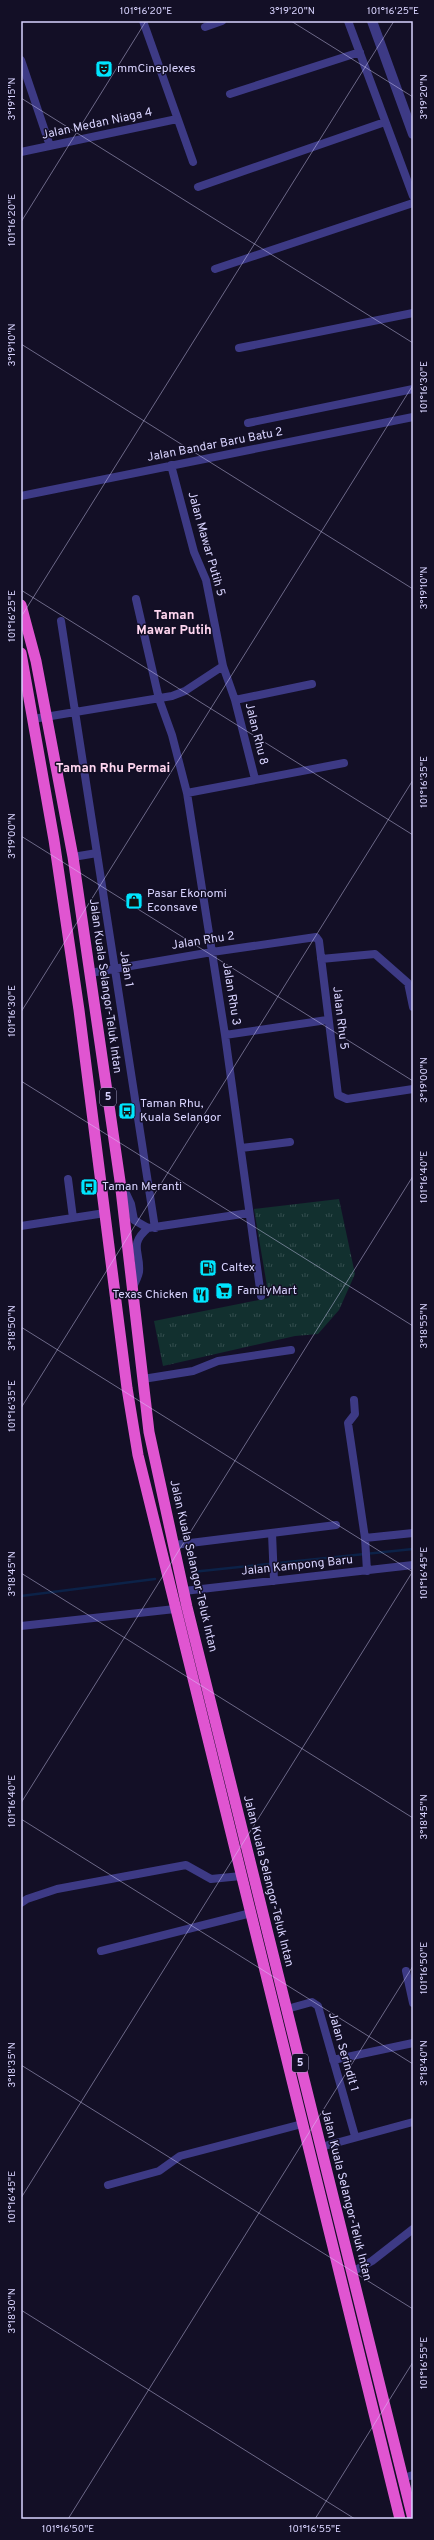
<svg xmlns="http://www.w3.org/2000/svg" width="434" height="2540" font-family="Overpass,sans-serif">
	<defs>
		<pattern id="grass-tufts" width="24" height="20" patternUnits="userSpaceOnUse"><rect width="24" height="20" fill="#12302f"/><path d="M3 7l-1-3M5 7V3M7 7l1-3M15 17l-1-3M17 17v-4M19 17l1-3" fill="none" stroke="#344d4e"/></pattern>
	</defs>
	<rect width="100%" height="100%" fill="#130f26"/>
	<path fill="url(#grass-tufts)" d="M339 1199 355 1274 339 1310 318 1334 295 1336 163 1366 154 1321 269 1298 254 1209Z"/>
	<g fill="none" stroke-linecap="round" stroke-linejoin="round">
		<path stroke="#0c2248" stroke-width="2.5" d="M192 1572 413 1549
			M21 1596 155 1579"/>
		<path stroke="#3d3a85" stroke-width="8" d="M143 21 193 162
			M348 21 413 196
			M205 27 222 21
			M21 60 50 146
			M230 94 360 52
			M21 152 177 119
			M198 187 385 122
			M215 269 413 203
			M239 348 413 313
			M248 423 413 389
			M171 465 194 552 206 580 223 666 235 700
			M21 496 413 417
			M136 599 159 699 172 735 187 793 225 1035 261 1296
			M61 621 155 1228
			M33 719 172 696 185 691 223 666
			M255 779 235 700 312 684
			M187 793 344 763
			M73 857 97 853
			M321 959 375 954 408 983 413 1007
			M90 973 212 952 316 937 319 941 338 1095 347 1099 413 1089
			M225 1035 327 1020
			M241 1148 290 1142
			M68 1179 73 1218
			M123 1187 131 1204 134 1220 148 1228 249 1213
			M21 1226 105 1213
			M133 1287C135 1283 138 1277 139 1272 141 1252 128 1245 148 1228
			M143 1379 193 1371 218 1361 291 1350
			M354 1400 355 1414 348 1423 365 1538 367 1571
			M272 1533 274 1581
			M365 1538 413 1533
			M174 1545 336 1525
			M184 1591 413 1565
			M21 1626 175 1609
			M21 1903 27 1899 57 1889 186 1865 211 1879 241 1876
			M101 1951 251 1913
			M406 1971 413 2003
			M287 2009 312 2002 318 2006 355 2136
			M333 2060 413 2043
			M321 2147 413 2122
			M108 2185 159 2171 180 2156 302 2124
			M352 2272 372 2261 413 2229
			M403 2478 413 2475"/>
		<path stroke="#3d3a85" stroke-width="10" d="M372 21 413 134"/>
		<path stroke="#e055d1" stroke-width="11" d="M21 605 36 661 73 857 120 1181 149 1432 187 1607 413 2519
			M21 653 54 840 79 1010 127 1388 138 1455 400 2519"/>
	</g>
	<path fill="none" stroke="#d9d4ff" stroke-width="1" stroke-opacity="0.45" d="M291 21 413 97M21 98 413 343M21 222 146 21M21 344 413 589M21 590 413 835M21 617 394 21M21 836 413 1081M21 1012 413 385M21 1081 413 1326M21 1327 413 1572M21 1408 413 780M21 1573 413 1818M21 1803 413 1176M21 1819 413 2064M21 2065 413 2309M21 2198 413 1571M21 2310 355 2519M68 2519 413 1966M315 2519 413 2362"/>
	<defs>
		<g id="theatre-square" transform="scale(0.9)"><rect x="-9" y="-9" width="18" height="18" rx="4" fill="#00e5ff" stroke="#130f26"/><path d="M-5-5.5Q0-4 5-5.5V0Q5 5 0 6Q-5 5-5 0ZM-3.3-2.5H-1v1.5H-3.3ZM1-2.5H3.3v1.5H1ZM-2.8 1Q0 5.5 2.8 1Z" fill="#111"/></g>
		<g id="shop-square" transform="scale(0.9)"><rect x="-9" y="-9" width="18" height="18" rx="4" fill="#00e5ff" stroke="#130f26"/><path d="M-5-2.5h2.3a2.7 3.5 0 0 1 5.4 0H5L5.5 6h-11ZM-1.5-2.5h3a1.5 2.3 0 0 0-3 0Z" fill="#111"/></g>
		<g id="bus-square" transform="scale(0.9)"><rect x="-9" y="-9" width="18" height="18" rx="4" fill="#00e5ff" stroke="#130f26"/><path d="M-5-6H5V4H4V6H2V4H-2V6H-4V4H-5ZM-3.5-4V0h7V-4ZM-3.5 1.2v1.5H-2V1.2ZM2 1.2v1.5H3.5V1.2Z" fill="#111"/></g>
		<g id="fuel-square" transform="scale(0.9)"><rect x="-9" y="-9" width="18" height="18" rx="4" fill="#00e5ff" stroke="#130f26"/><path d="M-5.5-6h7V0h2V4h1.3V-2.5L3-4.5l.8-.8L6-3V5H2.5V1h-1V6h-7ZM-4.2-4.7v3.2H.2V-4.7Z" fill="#111"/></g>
		<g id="supermarket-square" transform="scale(0.9)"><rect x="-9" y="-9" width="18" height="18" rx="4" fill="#00e5ff" stroke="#130f26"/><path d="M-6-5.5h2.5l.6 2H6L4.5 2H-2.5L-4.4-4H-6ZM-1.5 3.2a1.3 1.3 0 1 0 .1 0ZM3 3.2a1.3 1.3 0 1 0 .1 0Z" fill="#111"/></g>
		<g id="restaurant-square" transform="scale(0.9)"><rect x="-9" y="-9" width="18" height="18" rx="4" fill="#00e5ff" stroke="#130f26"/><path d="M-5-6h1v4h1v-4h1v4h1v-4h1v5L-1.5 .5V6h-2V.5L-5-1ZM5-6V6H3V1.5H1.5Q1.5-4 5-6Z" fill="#111"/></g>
	</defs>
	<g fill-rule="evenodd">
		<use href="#theatre-square" x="104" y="69"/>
		<use href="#shop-square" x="134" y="901"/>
		<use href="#bus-square" x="127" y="1111"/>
		<use href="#bus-square" x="89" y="1187"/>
		<use href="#fuel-square" x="208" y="1268"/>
		<use href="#supermarket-square" x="224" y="1291"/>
		<use href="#restaurant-square" x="201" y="1295"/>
	</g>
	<g text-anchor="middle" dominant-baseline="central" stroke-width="3" stroke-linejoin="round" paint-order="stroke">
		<g fill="#130f26" stroke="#9e99be" stroke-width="1">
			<rect x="100" y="1088" width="16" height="18" rx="3"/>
			<rect x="292" y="2054" width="16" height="18" rx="3"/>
		</g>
		<g font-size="11" font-weight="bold" fill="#d9d4ff">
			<text x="108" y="1097">5</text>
			<text x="300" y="2063">5</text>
		</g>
		<g font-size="12" fill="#d9d4ff" stroke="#130f26" text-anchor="start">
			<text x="117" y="69">mmCineplexes</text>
			<text x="147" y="894">Pasar Ekonomi<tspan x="147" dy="14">Econsave</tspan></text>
			<text x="140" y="1104">Taman Rhu,<tspan x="140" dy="14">Kuala Selangor</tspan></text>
			<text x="102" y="1187">Taman Meranti</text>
			<text x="221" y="1268">Caltex</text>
			<text x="237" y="1291">FamilyMart</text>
			<text x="188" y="1295" text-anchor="end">Texas Chicken</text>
		</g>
		<g font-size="12" fill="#d9d4ff" stroke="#130f26">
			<text transform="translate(97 124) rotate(-12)">Jalan Medan Niaga 4</text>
			<text transform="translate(215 445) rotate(-11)">Jalan Bandar Baru Batu 2</text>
			<text transform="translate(206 544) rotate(74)">Jalan Mawar Putih 5</text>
			<text transform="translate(256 734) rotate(76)">Jalan Rhu 8</text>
			<text transform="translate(203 941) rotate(-9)">Jalan Rhu 2</text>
			<text transform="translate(126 969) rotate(81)">Jalan 1</text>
			<text transform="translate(105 986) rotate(82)">Jalan Kuala Selangor-Teluk Intan</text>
			<text transform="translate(231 994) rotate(81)">Jalan Rhu 3</text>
			<text transform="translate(340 1018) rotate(83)">Jalan Rhu 5</text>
			<text transform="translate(193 1566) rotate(77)">Jalan Kuala Selangor-Teluk Intan</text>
			<text transform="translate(297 1566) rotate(-6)">Jalan Kampong Baru</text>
			<text transform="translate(268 1881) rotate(76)">Jalan Kuala Selangor-Teluk Intan</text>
			<text transform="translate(343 2052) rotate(74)">Jalan Serindit 1</text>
			<text transform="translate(346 2195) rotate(76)">Jalan Kuala Selangor-Teluk Intan</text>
		</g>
		<g font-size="13" font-weight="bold" fill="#ffd6f0" stroke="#130f26">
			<text x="174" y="616">Taman<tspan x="174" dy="15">Mawar Putih</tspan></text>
			<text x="113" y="769">Taman Rhu Permai</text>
		</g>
	</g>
	<rect width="434" height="2540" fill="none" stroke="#130f26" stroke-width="44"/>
	<rect x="22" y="22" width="390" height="2496" fill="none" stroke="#d9d4ff" stroke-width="1.5"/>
	<g font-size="10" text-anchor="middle" fill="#d9d4ff">
		<text x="146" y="14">101°16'20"E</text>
		<text x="292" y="14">3°19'20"N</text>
		<text x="393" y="14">101°16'25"E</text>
		<text transform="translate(423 97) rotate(-90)" y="4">3°19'20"N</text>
		<text transform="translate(11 99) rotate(-90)" y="4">3°19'15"N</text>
		<text transform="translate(11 220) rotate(-90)" y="4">101°16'20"E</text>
		<text transform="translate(11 345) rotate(-90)" y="4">3°19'10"N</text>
		<text transform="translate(423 387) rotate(-90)" y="4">101°16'30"E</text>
		<text transform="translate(423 588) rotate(-90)" y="4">3°19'10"N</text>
		<text transform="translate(11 616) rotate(-90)" y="4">101°16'25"E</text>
		<text transform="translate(423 782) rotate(-90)" y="4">101°16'35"E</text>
		<text transform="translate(11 836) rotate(-90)" y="4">3°19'00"N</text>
		<text transform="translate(11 1011) rotate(-90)" y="4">101°16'30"E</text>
		<text transform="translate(423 1080) rotate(-90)" y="4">3°19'00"N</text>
		<text transform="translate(423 1177) rotate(-90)" y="4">101°16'40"E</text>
		<text transform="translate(423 1326) rotate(-90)" y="4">3°18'55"N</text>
		<text transform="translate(11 1328) rotate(-90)" y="4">3°18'50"N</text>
		<text transform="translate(11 1406) rotate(-90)" y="4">101°16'35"E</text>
		<text transform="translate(423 1573) rotate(-90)" y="4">101°16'45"E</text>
		<text transform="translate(11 1574) rotate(-90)" y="4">3°18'45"N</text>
		<text transform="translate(11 1801) rotate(-90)" y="4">101°16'40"E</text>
		<text transform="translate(423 1817) rotate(-90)" y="4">3°18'45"N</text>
		<text transform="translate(423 1968) rotate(-90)" y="4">101°16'50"E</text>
		<text transform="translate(423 2063) rotate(-90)" y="4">3°18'40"N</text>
		<text transform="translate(11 2065) rotate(-90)" y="4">3°18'35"N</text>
		<text transform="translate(11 2197) rotate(-90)" y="4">101°16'45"E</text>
		<text transform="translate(11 2311) rotate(-90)" y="4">3°18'30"N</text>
		<text transform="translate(423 2363) rotate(-90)" y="4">101°16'55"E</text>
		<text x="68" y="2532">101°16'50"E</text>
		<text x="315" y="2532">101°16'55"E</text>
	</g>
</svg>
